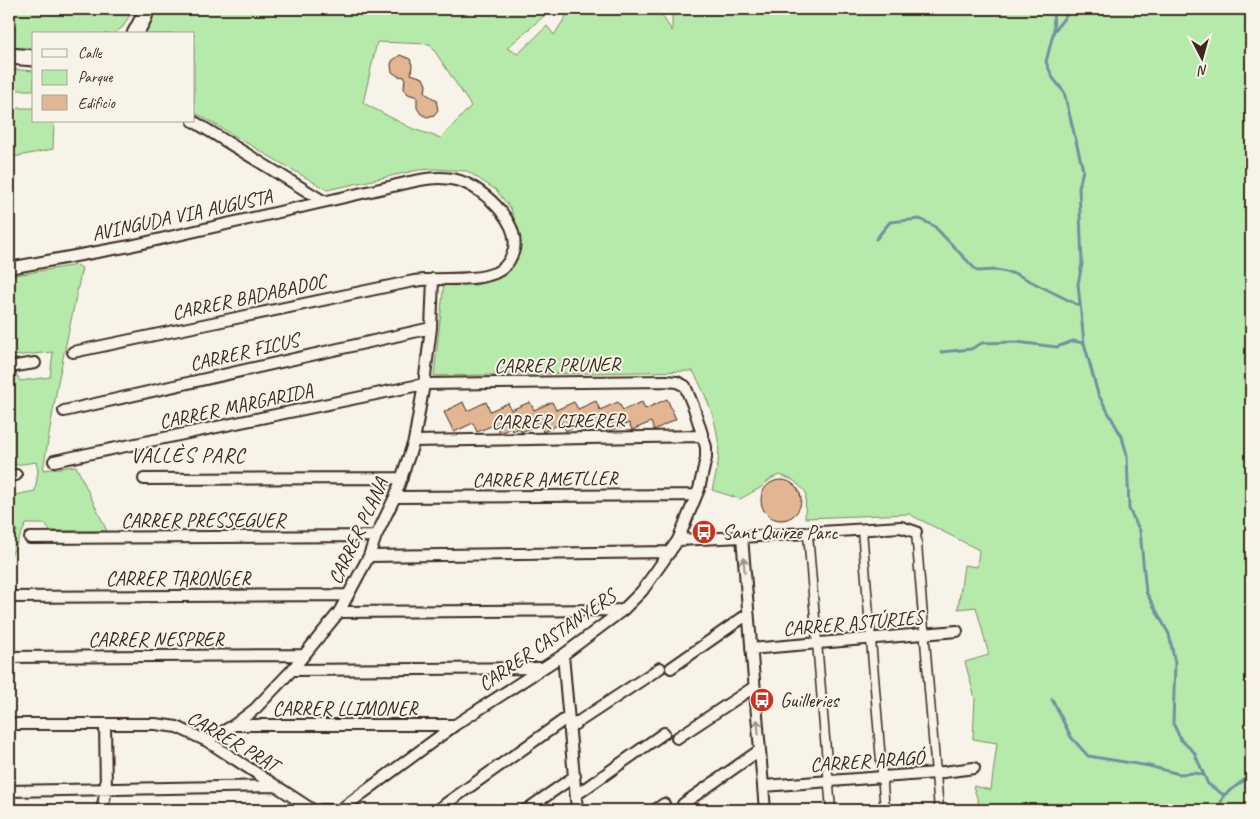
<svg xmlns="http://www.w3.org/2000/svg" width="1260" height="819" font-family="Caveat,sans-serif">
	<rect width="100%" height="100%" fill="#f7f3e8"/>
	<filter id="ink" filterUnits="userSpaceOnUse"><feTurbulence type="fractalNoise" baseFrequency=".02" numOctaves="2"/><feDisplacementMap in="SourceGraphic" scale="10" xChannelSelector="R" yChannelSelector="G"/><feConvolveMatrix kernelMatrix="1 2 1 2 8 2 1 2 1" color-interpolation-filters="sRGB"/></filter>
	<g filter="url(#ink)">
		<path fill="#b6eaaa" stroke="#788a64" fill-rule="evenodd" d="M9 9H133L123 27 113 34H34V49L9 48Z
			M152 9H552L507 48 518 54 547 26 554 35 570 10 601 13 607 9H658L672 31V9H1251V810H981L973 786 991 790 997 743 973 739 975 698 965 662 989 655 976 607 958 609 964 565 977 567 979 550 909 514 805 518 806 492 793 480 780 475 772 478 760 488 740 499 712 490C714 481 717 472 718 463 722 432 708 398 693 371L434 376 444 283 476 285 493 278 512 267 518 252 519 235 511 209 496 190 467 171 433 169 418 170 327 190 194 112V34H143ZM377 42 430 44 471 106 441 138 413 129 363 103Z
			M9 69 34 71V90H9Z
			M9 106 10 108H34V121H54L53 149 9 158Z
			M77 265 82 268 58 382 43 470 76 466 107 531H50L46 524H26L9 560V534L17 533 10 496 35 491 38 471 36 462 9 466V374L16 373 20 381 50 377 53 352 12 356 9 276Z"/>
		<g fill="none" stroke-linecap="round" stroke-linejoin="round">
			<path stroke="#7390a1" stroke-width="3" d="M1053 9 1054 30 1046 62 1053 78 1064 92 1083 170 1079 187 1082 264 1078 284 1084 343 1098 394 1122 437 1127 455 1129 509 1140 531 1146 592 1169 634 1175 663 1173 723 1181 740 1194 752 1208 784 1224 795
				M1055 30 1071 9
				M876 239 890 222 920 219 934 226 977 271 996 270 1016 274 1080 306
				M941 352 971 349 982 343 1016 342 1057 347 1073 341 1084 343
				M1052 699 1071 737 1088 756 1149 766 1179 774 1195 773 1204 775
				M1218 810 1224 795 1251 775"/>
		</g>
		<path fill="#e3b693" stroke="#3b2a1e" d="M400 55 410 59 412 65 411 74 423 78 426 85 425 93 436 100 438 110 434 115 427 117 421 114 417 108V97L408 94 404 89 405 77 398 76 392 72 391 65 392 61Z
			M667 399 676 419 654 430 651 422 632 430 629 423 610 431 606 422 588 431 584 423 566 431 562 423 543 432 540 424 521 432 520 428 512 431 511 428 500 433 496 424 477 432 473 423 454 432 444 412 463 402 467 411 486 402 490 411 508 403 511 410 530 402 534 410 552 402 556 410 574 402 578 409 596 401 600 410 618 402 623 410 642 402 645 409Z
			M761 500a20 20 0 1 1 40 0a20 20 0 1 1-40 0Z"/>
		<g fill="none" stroke-linecap="round" stroke-linejoin="round">
			<g stroke="#3b2a1e" stroke-width="11">
				<path id="pedestrian" d="M862 530 885 810
					M916 532 939 810
					M808 534 831 810"/>
			</g>
			<g stroke="#3b2a1e" stroke-width="14">
				<path id="minor" d="M193 121 323 201
					M9 268 130 246 393 186C415 181 437 174 460 181 485 189 527 228 511 257 508 264 502 270 495 273 469 283 437 276 409 282 297 305 185 329 73 352
					M9 367 35 363
					M64 411 431 328
					M414 441 702 436
					M54 461 424 384 666 381 677 382 685 386 694 408 706 447V458L699 489 678 540 642 591 623 610 563 655 455 725 340 810
					M9 476 16 475
					M144 479 402 478
					M395 497 696 495
					M742 537 901 527 916 532
					M30 538 376 536
					M678 540 742 537 765 810
					M369 556 670 552
					M9 597 348 595
					M339 612 623 610
					M751 649 957 631
					M563 655 577 810
					M9 657 303 655
					M671 668 748 614
					M292 670 540 668
					M9 724H155L177 727 207 741 313 810
					M234 725H455
					M569 728 660 668
					M677 738 754 687
					M207 741 234 725 255 709 292 670 339 612 369 556 376 536 395 497 414 441 424 384 431 328 433 279
					M764 786 936 773 974 768
					M9 791 276 786
					M576 795 664 733
					M683 804 760 750
					M102 810 106 790 105 724
					M321 810H331
					M437 810 568 717
					M526 810 575 776
					M655 810 664 804"/>
			</g>
			<g stroke="#3b2a1e" stroke-width="19">
				<path id="secondary" d="M135 34 144 17 146 9
					M9 56 34 58"/>
			</g>
			<use href="#pedestrian" stroke="#f7f3e8" stroke-width="8"/>
			<use href="#minor" stroke="#f7f3e8" stroke-width="10"/>
			<use href="#secondary" stroke="#f7f3e8" stroke-width="15"/>
		</g>
		<defs><path id="oneway-shaft" d="M-6 0H5M1.5-3L5.5 0L1.5 3" fill="none" stroke-width="1.6" stroke-linecap="round" stroke-linejoin="round" transform="scale(1.25)"/></defs>
		<g stroke="#998e83">
			<use href="#oneway-shaft" transform="translate(744 565) rotate(-95)"/>
			<use href="#oneway-shaft" transform="translate(758 727) rotate(-95)"/>
		</g>
	</g>
	<defs>
		<g id="bus-disc" transform="scale(1.25)"><circle r="9.5" fill="#c8321e" stroke="#f7f3e8"/><path d="M-5-6H5V4H4V6H2V4H-2V6H-4V4H-5ZM-3.5-4V0h7V-4ZM-3.5 1.2v1.5H-2V1.2ZM2 1.2v1.5H3.5V1.2Z" fill="#fff"/></g>
	</defs>
	<g fill-rule="evenodd">
		<use href="#bus-disc" x="704" y="532"/>
		<use href="#bus-disc" x="762" y="700"/>
	</g>
	<g text-anchor="middle" dominant-baseline="central" stroke-width="4" stroke-linejoin="round" paint-order="stroke">
		<g font-size="20" fill="#3b2a1e" stroke="#f7f3e8">
			<text transform="translate(182 215) rotate(-12)">AVINGUDA VIA AUGUSTA</text>
			<text transform="translate(249 297) rotate(-12)">CARRER BADABADOC</text>
			<text transform="translate(244 352) rotate(-13)">CARRER FICUS</text>
			<text transform="translate(557 365) rotate(-1)">CARRER PRUNER</text>
			<text transform="translate(236 406) rotate(-12)">CARRER MARGARIDA</text>
			<text transform="translate(558 421) rotate(-1)">CARRER CIRERER</text>
			<text transform="translate(545 479) rotate(-1)">CARRER AMETLLER</text>
			<text x="203" y="520">CARRER PRESSEGUER</text>
			<text transform="translate(358 531) rotate(-65)">CARRER PLANA</text>
			<text x="178" y="578">CARRER TARONGER</text>
			<text transform="translate(853 623) rotate(-5)">CARRER ASTÚRIES</text>
			<text x="156" y="639">CARRER NESPRER</text>
			<text transform="translate(547 640) rotate(-35)">CARRER CASTANYERS</text>
			<text x="345" y="708">CARRER LLIMONER</text>
			<text transform="translate(233 741) rotate(30)">CARRER PRAT</text>
			<text transform="translate(867 761) rotate(-4)">CARRER ARAGÓ</text>
		</g>
		<g font-size="20" fill="#3b2a1e" stroke="#f7f3e8" text-anchor="start">
			<text x="722" y="532">Sant Quirze Parc</text>
			<text x="780" y="700">Guilleries</text>
		</g>
		<g font-size="21" letter-spacing="1" fill="#3b2a1e" stroke="#f7f3e8">
			<text x="188" y="455">VALLÈS PARC</text>
		</g>
	</g>
	<rect width="1260" height="819" fill="none" stroke="#f7f3e8" stroke-width="30"/>
	<rect x="15" y="15" width="1230" height="789" fill="none" stroke="#3b2a1e" stroke-width="2" filter="url(#ink)"/>
	<rect x="32" y="32" width="162" height="90" fill="#f7f3e8" stroke="#aca397"/>
	<rect x="42" y="49" width="25" height="8" fill="#f7f3e8" stroke="#aca397"/>
	<text x="78" y="58" font-size="15" fill="#3b2a1e">Calle</text>
	<rect x="42" y="70" width="25" height="15" fill="#b6eaaa" stroke="#aca397"/>
	<text x="78" y="82" font-size="15" fill="#3b2a1e">Parque</text>
	<rect x="42" y="95" width="25" height="15" fill="#e3b693" stroke="#aca397"/>
	<text x="78" y="108" font-size="15" fill="#3b2a1e">Edificio</text>
	<g transform="translate(1202 58) rotate(174)" stroke="#f7f3e8" stroke-width="4" paint-order="stroke">
	<path d="M0-4L9 19L0 12L-9 19Z" fill="#3b2a1e"/>
	<text y="-8" font-size="14" font-weight="bold" text-anchor="middle" fill="#3b2a1e">N</text>
	</g>
</svg>
